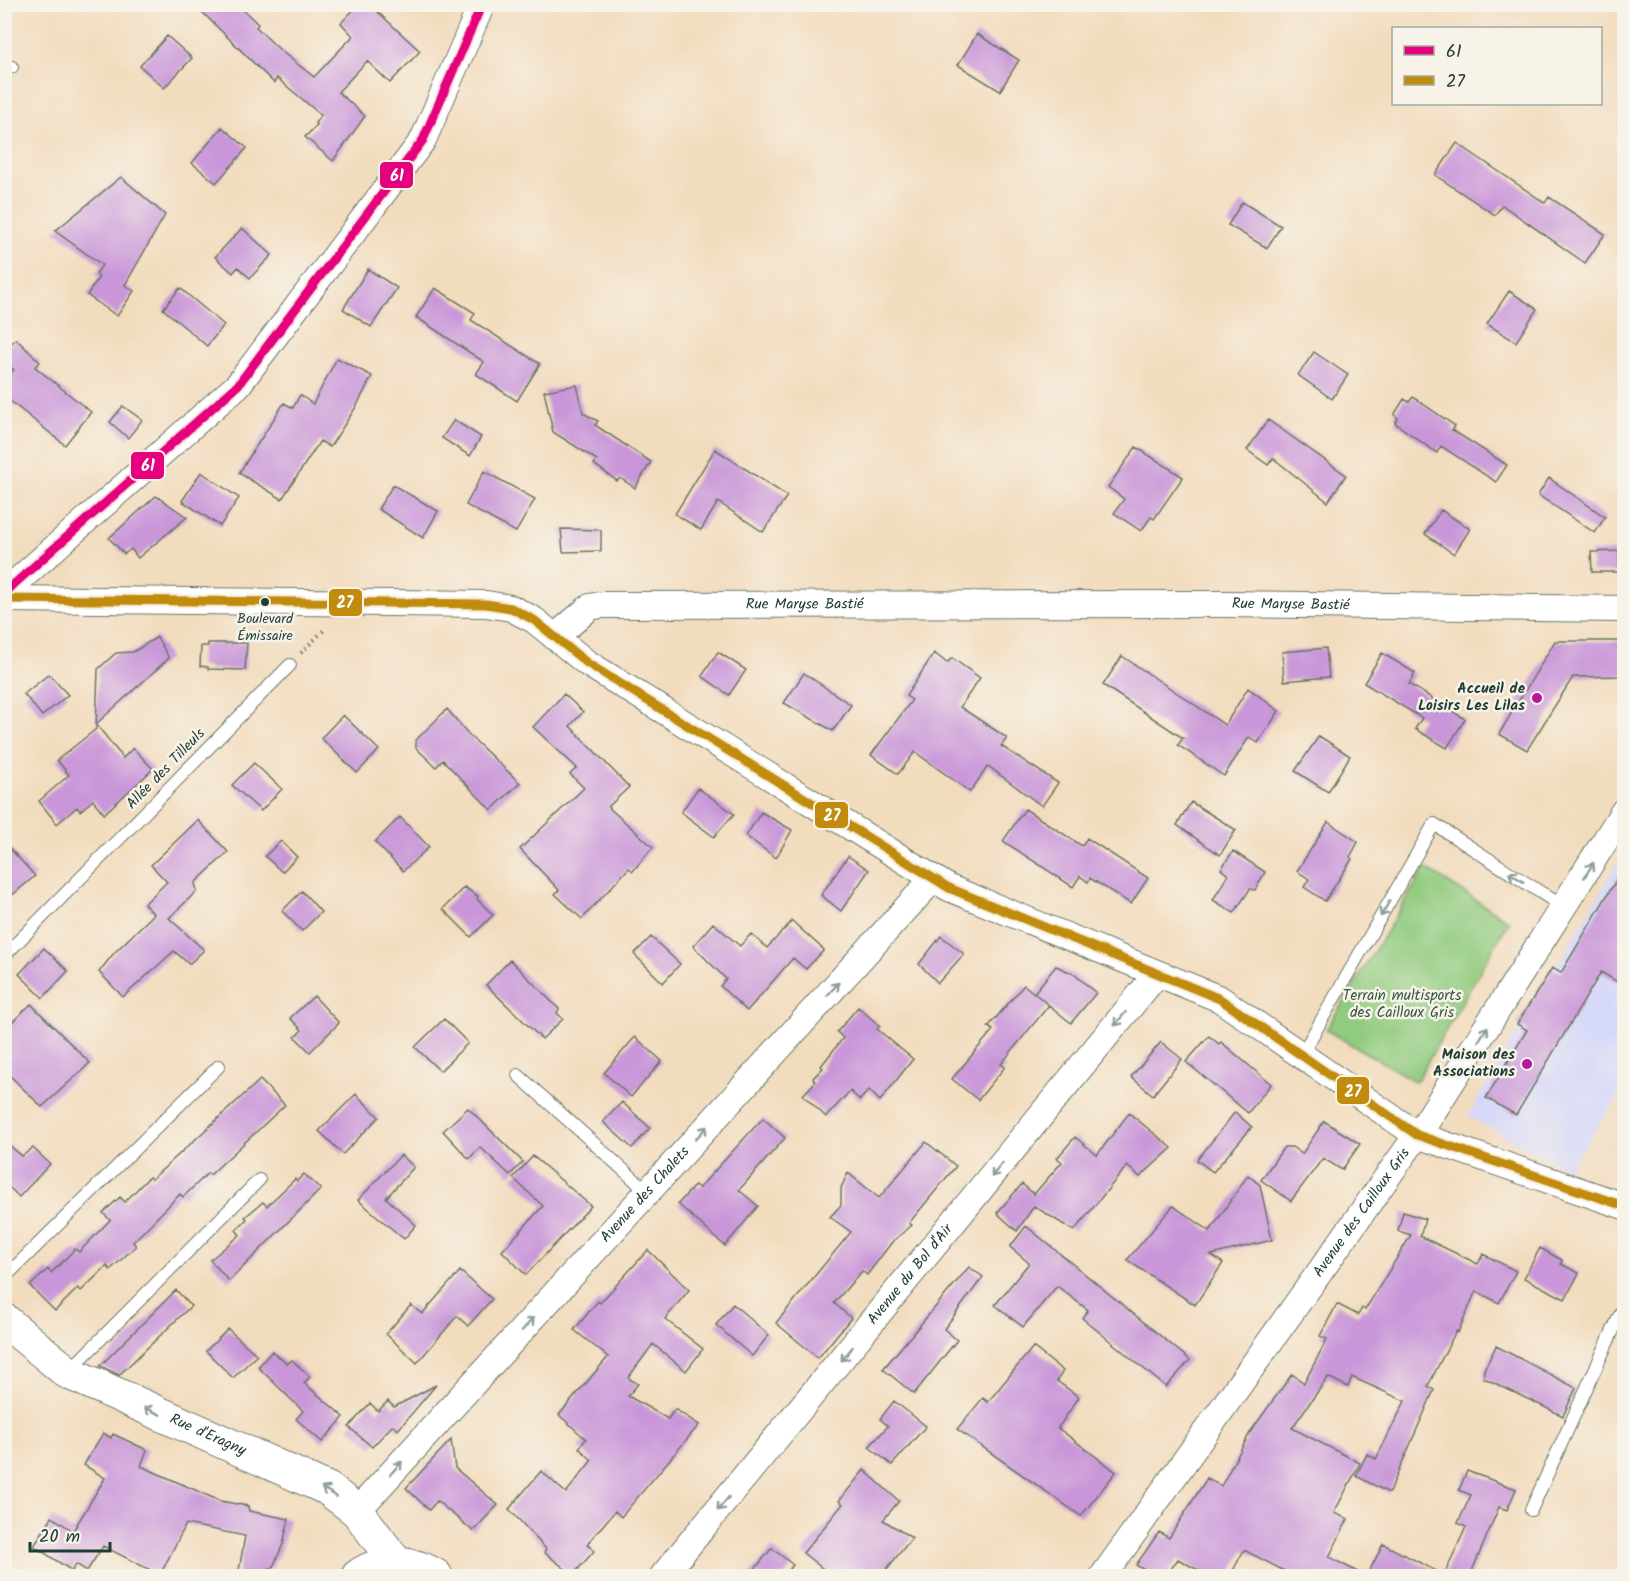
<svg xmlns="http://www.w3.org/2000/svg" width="1629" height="1581" font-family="Kalam,sans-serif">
	<rect width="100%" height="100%" fill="#f7f3e8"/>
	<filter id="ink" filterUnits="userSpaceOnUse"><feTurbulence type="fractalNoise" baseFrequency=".0167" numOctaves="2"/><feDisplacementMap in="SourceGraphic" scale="12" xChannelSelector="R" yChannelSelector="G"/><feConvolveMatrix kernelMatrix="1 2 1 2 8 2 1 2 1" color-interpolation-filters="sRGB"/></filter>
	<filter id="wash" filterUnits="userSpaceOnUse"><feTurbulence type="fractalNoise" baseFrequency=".008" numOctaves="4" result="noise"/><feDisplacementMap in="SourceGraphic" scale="24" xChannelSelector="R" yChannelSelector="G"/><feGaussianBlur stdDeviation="1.35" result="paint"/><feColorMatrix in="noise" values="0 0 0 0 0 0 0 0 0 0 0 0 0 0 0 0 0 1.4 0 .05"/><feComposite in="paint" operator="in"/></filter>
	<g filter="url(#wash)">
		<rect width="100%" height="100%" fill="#f2dcbe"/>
		<path fill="#d5d8f9" d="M1624 852V1089L1568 1170 1468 1116Z"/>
		<path fill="#91cb7f" stroke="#58845a" stroke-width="1.5" d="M1425 868 1509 921 1416 1082 1326 1030Z"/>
		<g id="blocks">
			<path fill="#c997d9" d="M194 4H237L258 24 256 27 281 51 314 77 353 36 341 23 359 4H369L420 51 390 83 367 61 338 92 365 116 333 161 305 137 317 125 315 123 321 115 277 78 274 83Z
				M977 34 1019 60 1000 91 958 65Z
				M167 36 192 58 164 88 140 66Z
				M222 127 247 148 216 183 192 163Z
				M1457 143 1545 203 1549 197 1605 234 1585 263 1502 205 1495 215 1435 175Z
				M121 177 165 215 125 285 134 291 117 316 87 295 99 277 96 274 102 265 55 231Z
				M1242 202 1281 226 1267 248 1228 225Z
				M242 228 272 255 250 278 238 267 233 273 215 257Z
				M368 269 397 288 371 327 343 309Z
				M180 288 224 325 207 346 163 309Z
				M435 288 475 313 471 320 540 364 517 401 476 374 484 362 416 317Z
				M1509 291 1537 309 1516 342 1487 324Z
				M16 339 40 362 35 367 91 412 65 445 4 396V379L14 370 4 361V350Z
				M1314 352 1348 375 1332 399 1298 375Z
				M337 358 372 376 356 407 330 447 320 441 282 499 239 473 284 403 293 408 300 395 313 404Z
				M577 385 583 413 598 421 595 425 651 462 635 488 620 478 617 481 594 464 597 460 553 432 544 391Z
				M1413 397 1455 426 1452 430 1507 465 1496 482 1441 446 1437 453 1395 423 1398 418 1394 415 1404 399 1409 402Z
				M123 406 142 420 128 438 110 422Z
				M454 420 481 437 470 456 442 438Z
				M1268 420 1346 475 1328 502 1273 458 1268 465 1247 450Z
				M1136 447 1183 477 1154 519 1151 517 1141 531 1114 513 1124 499 1108 487Z
				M715 449 787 496 763 532 718 502 701 530 675 514Z
				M484 471 535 499 516 532 466 505Z
				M201 472 239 498 220 526 182 501Z
				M1549 478 1605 517 1595 533 1538 495Z
				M393 485 438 511 423 538 378 509Z
				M156 496 187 517 138 558 131 549 124 554 109 538Z
				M1441 510 1470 529 1454 554 1425 534Z
				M561 529 601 530V551L563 552Z
				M1619 551V572H1592L1591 552Z
				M157 637 169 658 96 724 123 758 133 748 153 769 104 814 93 800 80 811 77 807 57 824 39 801 69 775 57 760 96 729 98 669 116 653 133 652Z
				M1555 641H1624V676L1573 677 1527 750 1499 734Z
				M208 643H247L245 670 208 669V667L200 666 201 646H208Z
				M1326 648 1329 677 1284 681 1282 652Z
				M718 652 746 670 729 695 702 676Z
				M934 653 947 663 952 658 980 678 960 707 1007 738 1001 746 1058 783 1042 806 988 766 970 792 915 752 898 774 871 755 912 700 906 696Z
				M1382 653 1415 673 1409 684 1465 719 1447 748 1415 729 1422 718 1364 683Z
				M1122 656 1225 725 1248 688 1279 711 1258 743 1249 737 1224 776 1178 745 1183 738 1103 685Z
				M804 673 851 705 833 731 784 703Z
				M49 674 68 695 42 716 24 694Z
				M564 694 583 712 570 726 629 787 608 807 653 847 633 871 629 868 582 919 555 894 559 890 520 849 584 788 570 774 577 768 533 727Z
				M447 709 470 736 520 783 491 810 443 760 436 767 416 748V740Z
				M343 715 379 750 357 773 321 738Z
				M1319 736 1350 756 1328 792 1295 771Z
				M254 763 282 789 261 811 232 785Z
				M698 788 734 814 714 837 681 812Z
				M1191 802 1236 830 1220 855 1177 825Z
				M1025 809 1082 846 1087 838 1148 878 1131 904 1090 878 1088 882 1080 876 1073 887 1003 841Z
				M761 812 792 830 776 858 746 836Z
				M400 817 429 847 403 871 375 842Z
				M198 820 228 852 195 883 197 891 169 918 204 950 189 964 174 951 123 997 99 972 114 953 154 914 144 904 167 882 151 865Z
				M1328 822 1358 842 1350 857 1352 859 1325 901 1304 887 1309 879 1297 871Z
				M281 841 297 857 282 872 265 856Z
				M4 842 35 876 4 902Z
				M1233 851 1265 872 1255 890 1250 889 1234 913 1213 900 1228 875 1221 869Z
				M848 856 869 870 841 911 821 895Z
				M1624 867V986L1601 972 1516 1115 1486 1098 1527 1030 1517 1024 1552 968 1561 973Z
				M464 887 478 896 477 899 493 915 471 937 443 909Z
				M302 891 321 912 302 931 282 911Z
				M792 921 824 950 806 969 793 958 747 1011 720 986 726 979 693 946 713 923 740 946 751 934 767 948Z
				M941 936 964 954 938 983 919 964Z
				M651 937 680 964 663 983 634 954Z
				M44 948 68 971 43 998 19 974Z
				M510 960 559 1009 557 1013 563 1019 542 1039 486 985Z
				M1056 966 1074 974 1096 993 1071 1023 1034 993Z
				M1024 985 1049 1005 1001 1064 1005 1067 978 1100 952 1079 993 1030 988 1027Z
				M314 996 339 1023 310 1052 295 1037 302 1030 290 1018Z
				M31 1004 90 1063 42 1107 4 1070V1030Z
				M858 1007 880 1026 877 1029 913 1059 880 1101 869 1090 860 1100 850 1091 826 1117 803 1095 815 1082 813 1078 823 1068 821 1066 843 1038 837 1032Z
				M444 1019 468 1043 440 1071 415 1047Z
				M1209 1036 1219 1044 1221 1042 1271 1084 1248 1113 1186 1062Z
				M635 1037 662 1061 631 1097 604 1073Z
				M1161 1042 1182 1059 1153 1095 1131 1077Z
				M260 1080 285 1105 210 1175 208 1173 183 1197 180 1194 133 1242 136 1246 110 1270 107 1266 81 1291 78 1288 55 1311 30 1286 48 1269 51 1273 75 1249 79 1252 110 1220 103 1213 120 1197 125 1202 149 1177 152 1179Z
				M356 1094 379 1117 343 1154 319 1131Z
				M622 1102 650 1128 632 1148 603 1122Z
				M468 1108 523 1162 510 1175 480 1147 469 1159 443 1131Z
				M1235 1112 1252 1127 1213 1172 1197 1160Z
				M1129 1113 1172 1148 1140 1177 1127 1166 1074 1231 1034 1206 1017 1231 997 1213 1022 1184 1034 1194 1062 1162 1057 1158 1075 1137 1097 1155Z
				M763 1118 785 1138 739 1190 758 1206 725 1246 678 1204 695 1185 699 1188Z
				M1324 1121 1360 1144 1342 1170 1323 1158 1291 1201 1261 1180 1284 1147H1292L1302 1154Z
				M4 1141 22 1156 33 1148 50 1164 19 1197 4 1182Z
				M926 1142 956 1166 909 1223 912 1225 892 1242 867 1275 862 1271 834 1303 851 1318 818 1358 776 1323 851 1232 830 1217 841 1205V1188L848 1173 879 1198Z
				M401 1155 414 1167 386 1198 416 1225 404 1239 358 1200Z
				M533 1156 591 1206 526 1275 502 1251 543 1206 513 1178Z
				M304 1174 321 1189 229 1281 210 1260 240 1235 236 1230 247 1219 245 1217 263 1202 267 1206 295 1179 297 1181Z
				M1248 1175 1260 1185 1272 1240 1211 1255 1223 1263 1195 1305 1127 1260 1173 1206 1210 1231Z
				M1403 1212 1425 1219 1420 1236 1478 1264 1483 1254 1516 1271 1499 1303 1476 1291 1458 1332 1456 1331 1428 1386 1434 1390 1389 1493 1356 1476 1367 1454 1376 1459 1405 1401 1352 1377 1348 1387 1328 1377 1292 1428 1360 1463 1334 1513 1348 1519 1329 1557 1365 1576H1294L1244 1550 1230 1576H1209L1178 1559 1166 1576H1154L1136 1565 1159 1532 1169 1538 1207 1478 1221 1486 1251 1431 1292 1374 1304 1383 1327 1339 1320 1336 1337 1304 1358 1315 1362 1308 1365 1310 1411 1235 1398 1231Z
				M1026 1226 1190 1360 1166 1387 1082 1318 1088 1310 1057 1286 1023 1327 995 1305 1029 1263 1010 1247Z
				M1540 1248 1562 1260 1561 1264 1579 1273 1565 1299 1524 1278Z
				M648 1250 689 1290 665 1319 703 1349 686 1371 653 1344 628 1378 638 1384 628 1396 668 1419 675 1409 699 1425 621 1517 615 1511 587 1544 594 1551 573 1575 544 1552 546 1549 509 1509 541 1471 566 1493 592 1460 579 1448 586 1439 559 1415 608 1357 574 1330 598 1301 600 1303Z
				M969 1267 983 1277 944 1329 957 1340 914 1394 883 1369Z
				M460 1271 492 1299 468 1326 457 1316 417 1363 386 1334 411 1305 422 1314Z
				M176 1290 191 1306 119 1375 100 1366Z
				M733 1304 769 1335 752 1356 716 1325Z
				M228 1329 257 1355 233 1378 206 1351Z
				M1496 1346 1576 1388 1563 1416 1484 1378V1370Z
				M1033 1347 1063 1371 1057 1381 1079 1397 1058 1428 1116 1472 1081 1516 957 1429 983 1398 988 1402Z
				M272 1351 287 1364 292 1360 310 1377 304 1383 344 1417 322 1442 296 1419 303 1411 258 1367Z
				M436 1385 398 1430 393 1425 372 1447 349 1427 370 1403 378 1411 388 1401 394 1407Z
				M894 1401 926 1426 892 1465 869 1447 888 1426 880 1419Z
				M103 1433 111 1438 113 1434 147 1450 141 1466 220 1501 248 1506 249 1511 289 1519 283 1544 273 1567 253 1576H238L245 1536 186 1524 160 1575 103 1546 87 1571 76 1564 72 1571 34 1546 52 1517 73 1531 105 1478 84 1465Z
				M451 1440 455 1468 498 1505 473 1531 437 1501 429 1510 406 1488Z
				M864 1470 899 1501 883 1520 912 1538 881 1576H832L803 1553 843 1504 839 1501Z
				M1467 1471 1516 1489 1507 1510 1499 1507 1470 1576H1367L1383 1544 1444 1575 1466 1527 1458 1523 1471 1495 1459 1490Z
				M772 1548 793 1565 784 1576H749Z"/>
		</g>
	</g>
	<g filter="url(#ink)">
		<use href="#blocks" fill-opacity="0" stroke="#697564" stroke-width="1.5"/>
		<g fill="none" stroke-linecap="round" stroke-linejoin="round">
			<g stroke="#697564" stroke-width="14">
				<path id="lane" d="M4 65 12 67
					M4 956 290 665
					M1302 1054 1434 824 1565 908
					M518 1075 648 1192
					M4 1278 219 1066
					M68 1372 259 1180
					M1531 1510 1624 1306"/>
			</g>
			<g stroke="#697564" stroke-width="28">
				<g id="street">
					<path d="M4 593 238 385 423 140 482 4"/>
					<path d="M4 599 486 604 511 608 534 620 587 663 949 888 1220 999 1417 1135 1624 1206"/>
					<path id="s1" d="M555 637 590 607 600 605 1228 604 1624 609"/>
					<path id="s2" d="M357 1511 933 879"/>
					<path id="s3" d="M663 1576 1157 974"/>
					<path id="s4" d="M1103 1576 1425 1124 1624 811"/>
				</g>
			</g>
			<g stroke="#697564" stroke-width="35">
				<g id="secondary">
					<path id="s5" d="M4 1320 67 1372 328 1489 357 1511 397 1564"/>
					<path d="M358 1576C380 1560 414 1561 436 1576"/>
				</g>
			</g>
			<path stroke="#697564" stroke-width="4" stroke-dasharray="1.5 4.5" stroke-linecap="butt" d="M301 653 325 629"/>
			<use href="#lane" stroke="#fff" stroke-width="12"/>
			<use href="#street" stroke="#fff" stroke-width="26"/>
			<use href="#secondary" stroke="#fff" stroke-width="33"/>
			<g stroke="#f7f3e8" stroke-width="14">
				<path id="bus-1" d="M4 593 238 385 423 140 482 4"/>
			</g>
			<g stroke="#f7f3e8" stroke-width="14">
				<path id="bus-2" d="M4 599 486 604 511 608 534 620 587 663 949 888 1220 999 1417 1135 1624 1206"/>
			</g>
			<use href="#bus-1" stroke="#e5007d" stroke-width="9"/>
			<use href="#bus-2" stroke="#c18c0d" stroke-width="9"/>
		</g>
		<defs><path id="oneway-shaft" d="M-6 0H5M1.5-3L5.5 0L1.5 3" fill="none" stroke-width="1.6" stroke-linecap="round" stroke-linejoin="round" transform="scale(1.5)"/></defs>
		<g stroke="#8f9e9a">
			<use href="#oneway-shaft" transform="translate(1589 870) rotate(-58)"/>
			<use href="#oneway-shaft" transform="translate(1516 877) rotate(-147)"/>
			<use href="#oneway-shaft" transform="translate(1385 909) rotate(120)"/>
			<use href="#oneway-shaft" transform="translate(833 989) rotate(-48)"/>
			<use href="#oneway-shaft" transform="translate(1120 1019) rotate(129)"/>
			<use href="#oneway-shaft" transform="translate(1483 1034) rotate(-57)"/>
			<use href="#oneway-shaft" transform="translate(701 1133) rotate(-48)"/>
			<use href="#oneway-shaft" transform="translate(997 1170) rotate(129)"/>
			<use href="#oneway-shaft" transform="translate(528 1324) rotate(-48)"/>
			<use href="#oneway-shaft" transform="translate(847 1354) rotate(129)"/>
			<use href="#oneway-shaft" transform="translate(152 1411) rotate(-156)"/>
			<use href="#oneway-shaft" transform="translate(396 1468) rotate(-48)"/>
			<use href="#oneway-shaft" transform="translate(329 1492) rotate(-148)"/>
			<use href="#oneway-shaft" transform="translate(723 1504) rotate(130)"/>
		</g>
	</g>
	<circle fill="#1f3d34" stroke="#f7f3e8" stroke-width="2" cx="265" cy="602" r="5"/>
	<g fill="#b5179e" stroke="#f7f3e8" stroke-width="2">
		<circle cx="1537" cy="698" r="6"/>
		<circle cx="1527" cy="1064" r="6"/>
	</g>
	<g text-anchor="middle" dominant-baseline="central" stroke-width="5" stroke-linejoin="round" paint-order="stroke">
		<g font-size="14" fill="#1f3d34" stroke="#f7f3e8">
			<text x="265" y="619">Boulevard<tspan x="265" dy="17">Émissaire</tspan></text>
		</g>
		<g font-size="15" fill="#1f3d34" stroke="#f7f3e8">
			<text stroke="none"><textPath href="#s1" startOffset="261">Rue Maryse Bastié</textPath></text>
			<text stroke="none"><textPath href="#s1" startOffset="747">Rue Maryse Bastié</textPath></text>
			<text transform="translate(166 769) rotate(-46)">Allée des Tilleuls</text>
			<text stroke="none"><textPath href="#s2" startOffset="428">Avenue des Chalets</textPath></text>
			<text stroke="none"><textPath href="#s4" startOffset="446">Avenue des Cailloux Gris</textPath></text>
			<text stroke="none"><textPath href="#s3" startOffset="390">Avenue du Bol d'Air</textPath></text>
			<text stroke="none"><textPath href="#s5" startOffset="236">Rue d'Eragny</textPath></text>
		</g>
		<g font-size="15" font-weight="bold" fill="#1f3d34" stroke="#f7f3e8" text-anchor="end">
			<text x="1525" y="689">Accueil de<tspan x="1525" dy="17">Loisirs Les Lilas</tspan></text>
			<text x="1515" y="1055">Maison des<tspan x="1515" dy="17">Associations</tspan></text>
		</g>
		<g font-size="15" fill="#365943" stroke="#f7f3e8">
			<text x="1402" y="996">Terrain multisports<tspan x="1402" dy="17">des Cailloux Gris</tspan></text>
		</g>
	</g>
	<g stroke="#f7f3e8" stroke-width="2">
		<rect x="379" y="161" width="35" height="28" rx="6" fill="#e5007d"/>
		<rect x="130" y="451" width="35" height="29" rx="6" fill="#e5007d"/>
		<rect x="328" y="588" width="35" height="29" rx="6" fill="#c18c0d"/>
		<rect x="814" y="801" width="35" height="28" rx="6" fill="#c18c0d"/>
		<rect x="1336" y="1076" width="34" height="29" rx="6" fill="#c18c0d"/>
	</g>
	<g font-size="16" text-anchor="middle" font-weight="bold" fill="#fff">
		<text x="397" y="181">61</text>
		<text x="148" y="471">61</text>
		<text x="345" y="608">27</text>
		<text x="832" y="821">27</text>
		<text x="1353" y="1097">27</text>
	</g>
	<rect width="1629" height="1581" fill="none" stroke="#f7f3e8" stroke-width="24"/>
	<rect x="1392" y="27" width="210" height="78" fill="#f7f3e8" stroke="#a1aaa0" stroke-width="1.5"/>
	<rect x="1404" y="46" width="30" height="9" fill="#e5007d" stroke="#a1aaa0" stroke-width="1.5"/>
	<text x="1446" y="57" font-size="18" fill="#1f3d34">61</text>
	<rect x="1404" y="76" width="30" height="9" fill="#c18c0d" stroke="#a1aaa0" stroke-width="1.5"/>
	<text x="1446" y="87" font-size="18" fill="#1f3d34">27</text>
	<path d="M30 1542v9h80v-9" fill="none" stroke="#1f3d34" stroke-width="3"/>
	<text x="39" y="1542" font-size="18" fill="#1f3d34" stroke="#f7f3e8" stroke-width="4.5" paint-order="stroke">20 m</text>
</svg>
